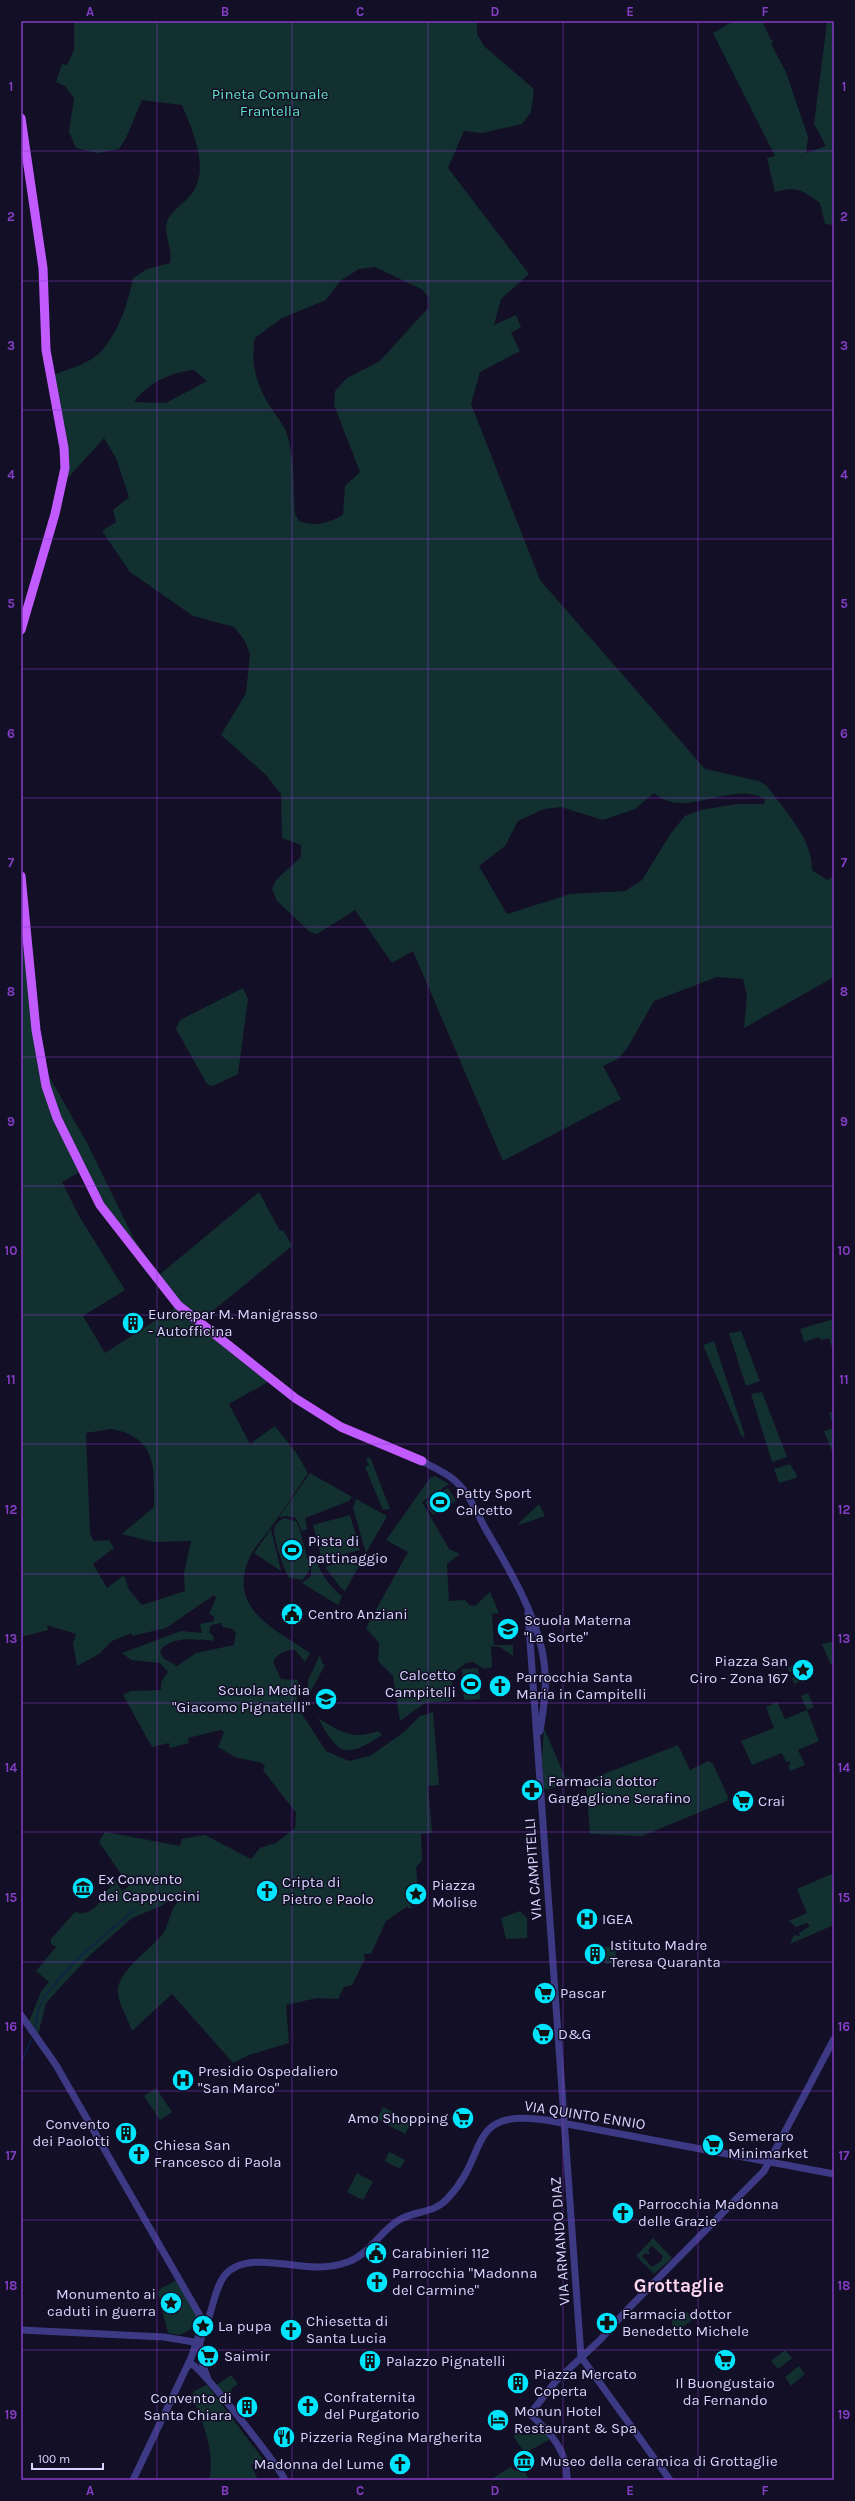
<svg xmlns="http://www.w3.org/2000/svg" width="855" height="2501" font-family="Karla,sans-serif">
	<rect width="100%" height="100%" fill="#130f26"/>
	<path fill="#12302f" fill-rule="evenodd" d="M74 21H477V34L484 46 534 89 531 112 522 124 482 133 464 131 448 168 529 274 501 299 494 325 516 315 521 327 511 333 520 351 480 372 471 404 540 580 705 769 759 781 767 786C784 810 813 839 812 870L827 880 834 876V977L744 1028 747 996 743 979 717 977 654 1001 628 1047 618 1059 603 1066 621 1099 503 1161 413 951 392 963 355 910 317 934 310 932 277 901 272 889 276 880 301 857V845L282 838 281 794 265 774 221 735 246 693 250 654 245 641 234 627 193 616 130 572 102 531 116 522 113 510 129 497 116 458 104 438 67 479 53 375C69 369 93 363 104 348 120 328 128 303 133 278L147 269 170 263C173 247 163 235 167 222 169 213 183 204 189 197 212 172 193 132 182 105L142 100 126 138 119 149 98 153 76 148 69 132 74 98 65 86 56 82 62 64 67 65 74 50ZM375 267 423 290 428 297 429 307 380 361 347 378 335 391 334 405 360 472 345 486 343 515C328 523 315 527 299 521L295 514C293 487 295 457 286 431 282 423 276 415 271 408 257 386 250 364 255 338L282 318 326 300 340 281 359 269ZM194 370 207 381 166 403 134 402C148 383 171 372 194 370ZM654 793C685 821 732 779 765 799L764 804H737L701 810 685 816 671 833 642 880 625 891 570 894 507 914 479 866 505 846 518 821 544 809 561 807 603 820 635 809Z
		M733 21H762L771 40 774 41 771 44 786 72 808 137 806 153 826 146 814 124 827 22 834 24V225L825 224 820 203C802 190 797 186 775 192L767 158 775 156 713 33Z
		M26 948 43 1081 81 1171 62 1182 79 1216 125 1290 83 1316 105 1353 175 1308 268 1382 229 1404 250 1444 275 1426 297 1454 308 1473C296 1491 284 1509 272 1526 266 1535 257 1544 252 1553 233 1588 248 1612 278 1632L268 1648 278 1632 310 1653 305 1662 295 1650C288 1648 275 1655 273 1662L281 1679 298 1680 297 1700 301 1706 298 1708 326 1751 349 1761 370 1756 404 1732 420 1716 433 1712 439 1785 428 1786 432 1833 421 1834 422 1861 416 1867 419 1899 416 1890 413 1899H411L413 1900 410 1906 414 1908H408V1906L386 1921 371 1954H364L365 1959 352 1985 344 1987 338 1999 317 1998 286 2005 289 2043 249 2055 233 2063 172 1994 132 2031C128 2019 119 2005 118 1993 115 1973 151 1949 162 1935 171 1923 169 1907 182 1898L184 1891 161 1906 132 1918 89 1956 46 2003 38 2035 28 2024 41 1992 49 1982 36 1971 56 1947 51 1944V1939L75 1912C88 1916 94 1909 103 1899L100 1896 111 1887 110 1884 115 1880 122 1891 129 1886 125 1879 129 1877 128 1875 123 1877 99 1842 105 1832 180 1846 182 1839 205 1835 251 1859 260 1848 276 1843 295 1828 296 1813 263 1770 265 1766 262 1763 235 1757 218 1747 224 1732 221 1730 188 1738 189 1743 170 1748 169 1743 152 1747 123 1695 131 1691 161 1690V1682L168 1672 160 1663 131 1660 122 1653 181 1631 202 1633 200 1624 214 1621V1616L209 1614 216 1598 214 1595 166 1628 132 1636V1633L112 1641 99 1654 77 1666 73 1644 76 1634 47 1625 48 1630 21 1637V951ZM111 1429C158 1437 154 1469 154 1507L122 1534 154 1542 191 1541 184 1573 185 1591 142 1605 129 1590 124 1575 107 1588 93 1564 114 1548 109 1540 94 1541 90 1534 86 1433ZM221 1623 223 1627 232 1629 236 1633 234 1645 196 1653 177 1666 163 1658 160 1651C170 1636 198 1639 213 1641L214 1637 209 1632 211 1625Z
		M243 988 248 999 238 1074 213 1086 207 1084 176 1029 180 1020Z
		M46 1071 87 1143 134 1239 158 1276 259 1192 280 1231 283 1230 292 1246 199 1322 126 1243 60 1121Z
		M834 1319V1354L829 1338 821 1340 819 1337 804 1342 800 1329Z
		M741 1331 760 1381 746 1386 729 1333Z
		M714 1341 745 1436 742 1437 703 1345Z
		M762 1392 787 1457 772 1462 751 1394Z
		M834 1412V1456L824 1431 834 1428 829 1413Z
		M370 1457 390 1509 383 1510 365 1467 369 1465 366 1459Z
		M790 1464 797 1475 796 1478 779 1483 774 1469Z
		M310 1473 352 1497 349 1501 305 1518 307 1529 302 1531 296 1518 286 1516 279 1517Z
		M435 1476 449 1484 422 1502 449 1549 460 1554 447 1564 449 1601 465 1600 469 1605 475 1606 490 1592 499 1613 492 1614 494 1645H513V1656L500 1647 491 1646 492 1667 484 1669 473 1662 466 1663 452 1674 451 1701 425 1703 400 1721 393 1676 378 1661 379 1643 366 1628 408 1552 386 1540 430 1478Z
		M448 1488 456 1501 433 1515 425 1502Z
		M356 1499 387 1516 366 1553 353 1508Z
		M539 1504 545 1516 519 1525V1523Z
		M350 1515 360 1550 322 1560 313 1525Z
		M284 1518 296 1521 299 1527 310 1569 303 1580 289 1578C284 1569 274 1541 274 1530 274 1524 279 1521 284 1518Z
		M271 1529 281 1571 254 1553Z
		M316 1559C319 1572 331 1588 342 1596L338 1605 302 1583 311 1576V1560Z
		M346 1560 359 1566 345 1591 341 1588 325 1567Z
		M834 1641V1664L831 1665 822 1644Z
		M320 1655 322 1663 325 1665 308 1696V1680Z
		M801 1662 803 1667 801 1672 805 1675V1679L794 1684 792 1678 798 1676 797 1670 789 1672 788 1668Z
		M478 1668 480 1699 464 1700 462 1669Z
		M808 1693 814 1707 807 1710 819 1741 798 1750 805 1765 790 1771 788 1766 791 1764 789 1761 786 1762 782 1753 752 1765 741 1741 774 1728 766 1707 777 1702 785 1719 807 1710 801 1696Z
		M318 1718C340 1731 351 1741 378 1731L382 1735C345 1759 339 1756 318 1718Z
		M544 1728 565 1777 575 1778 547 1790 544 1788 542 1758Z
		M678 1745 690 1770 708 1761 713 1764 728 1797 727 1801 642 1836 590 1834 586 1781Z
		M834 1873V1925L790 1944 794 1935 800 1936 799 1933 810 1926 807 1923 796 1927 789 1921 807 1913 797 1889Z
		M520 1911 527 1918V1938L506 1939 501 1918Z
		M615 1946 617 1963 605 1964 604 1947Z
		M156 2088 172 2112 160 2120 144 2096Z
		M383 2107 412 2122 405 2134 377 2119Z
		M389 2152 405 2160 400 2169 385 2161Z
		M357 2173 373 2182 363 2200 347 2192Z
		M653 2238 672 2258 654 2274 636 2256ZM652 2246 663 2256 661 2261 652 2267 642 2256 646 2253 648 2255 650 2253 648 2250Z
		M177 2280 199 2320 197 2326 180 2335 168 2333 158 2293 160 2289Z
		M687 2312 693 2319 680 2329 677 2327 674 2330 670 2316Z
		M785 2350 792 2358 778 2369 771 2361Z
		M799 2366 805 2374 791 2386 785 2377Z
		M231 2375 238 2384 231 2389 232 2391 225 2397 217 2385Z
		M207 2385 263 2459 251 2465 258 2480H209C216 2452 202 2421 192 2396L194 2391Z
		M517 2433 523 2435 546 2433 549 2440 525 2453 513 2436Z
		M511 2467 515 2471 521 2467 530 2480H490Z"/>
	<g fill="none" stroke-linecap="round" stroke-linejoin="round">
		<path stroke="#0c2248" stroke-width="1.5" d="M35 2029 39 2007 47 1993 75 1961 134 1910
			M21 2063 31 2040"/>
		<path stroke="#3d3a85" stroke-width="7" d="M422 1461C436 1469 452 1475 462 1488 472 1500 478 1515 485 1528 507 1565 535 1612 543 1655 548 1681 544 1707 540 1731
			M528 1613 581 2357
			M21 2015 56 2065 203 2321 208 2324
			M21 2330 164 2337 194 2342 195 2346 191 2358 133 2480
			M198 2338 200 2324 208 2320
			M581 2357 670 2480
			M187 2367 191 2364C200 2365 279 2467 285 2480
			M208 2379C201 2361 193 2343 208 2327V2320C213 2306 216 2286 225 2275 245 2251 292 2268 319 2267 329 2267 339 2265 348 2262 370 2254 380 2231 399 2220 416 2210 434 2214 448 2198 490 2154 465 2108 546 2120L834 2174
			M567 2480C568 2451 550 2432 530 2414L556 2381 600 2340 625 2312 764 2171 834 2039"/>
		<path stroke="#c25bff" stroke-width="9" d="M21 118 43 268 46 350 64 448 65 468 55 514 21 630
			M21 876 36 1030 46 1086 57 1118 100 1205 178 1305 295 1398 341 1427 422 1461"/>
	</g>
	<path fill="none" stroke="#843dc5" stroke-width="1" stroke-opacity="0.55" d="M157 21V2480M292 21V2480M428 21V2480M563 21V2480M698 21V2480M21 151H834M21 281H834M21 410H834M21 539H834M21 669H834M21 798H834M21 927H834M21 1057H834M21 1186H834M21 1315H834M21 1444H834M21 1574H834M21 1703H834M21 1832H834M21 1962H834M21 2091H834M21 2220H834M21 2350H834"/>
	<defs>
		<g id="building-disc" transform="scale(1.15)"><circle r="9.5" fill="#00e5ff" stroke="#130f26"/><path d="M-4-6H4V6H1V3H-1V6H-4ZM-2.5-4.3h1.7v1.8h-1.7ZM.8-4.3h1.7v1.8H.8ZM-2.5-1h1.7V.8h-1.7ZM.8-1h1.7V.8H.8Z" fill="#111"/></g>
		<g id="stadium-disc" transform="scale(1.15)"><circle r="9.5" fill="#00e5ff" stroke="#130f26"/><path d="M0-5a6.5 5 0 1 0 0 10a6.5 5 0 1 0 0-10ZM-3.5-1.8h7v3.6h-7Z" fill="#111"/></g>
		<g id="civic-disc" transform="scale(1.15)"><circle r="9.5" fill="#00e5ff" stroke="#130f26"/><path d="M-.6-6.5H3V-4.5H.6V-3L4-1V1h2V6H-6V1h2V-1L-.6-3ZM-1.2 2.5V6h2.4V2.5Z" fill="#111"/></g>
		<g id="school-disc" transform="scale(1.15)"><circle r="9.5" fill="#00e5ff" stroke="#130f26"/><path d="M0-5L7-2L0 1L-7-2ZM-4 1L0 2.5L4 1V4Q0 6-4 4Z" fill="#111"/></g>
		<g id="sight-disc" transform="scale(1.15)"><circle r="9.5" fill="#00e5ff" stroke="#130f26"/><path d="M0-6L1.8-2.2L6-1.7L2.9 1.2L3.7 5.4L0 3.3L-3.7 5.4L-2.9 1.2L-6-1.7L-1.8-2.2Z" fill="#111"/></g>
		<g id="church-disc" transform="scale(1.15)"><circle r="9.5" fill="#00e5ff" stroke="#130f26"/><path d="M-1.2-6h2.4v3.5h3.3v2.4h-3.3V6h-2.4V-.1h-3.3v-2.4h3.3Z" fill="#111"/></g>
		<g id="pharmacy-disc" transform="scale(1.15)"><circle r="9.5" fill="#00e5ff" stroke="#130f26"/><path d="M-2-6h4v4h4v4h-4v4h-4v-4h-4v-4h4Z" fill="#111"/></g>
		<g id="supermarket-disc" transform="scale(1.15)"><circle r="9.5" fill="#00e5ff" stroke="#130f26"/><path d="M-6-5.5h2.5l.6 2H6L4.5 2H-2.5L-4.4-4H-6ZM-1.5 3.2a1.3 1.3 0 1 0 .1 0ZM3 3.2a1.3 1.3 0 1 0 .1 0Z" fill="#111"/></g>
		<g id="museum-disc" transform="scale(1.15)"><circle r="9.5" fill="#00e5ff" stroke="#130f26"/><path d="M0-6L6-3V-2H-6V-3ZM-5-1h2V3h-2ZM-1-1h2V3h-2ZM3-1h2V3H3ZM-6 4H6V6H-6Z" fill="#111"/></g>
		<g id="hospital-disc" transform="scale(1.15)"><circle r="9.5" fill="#00e5ff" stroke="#130f26"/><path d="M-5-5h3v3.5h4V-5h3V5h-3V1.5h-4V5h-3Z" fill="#111"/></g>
		<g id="hotel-disc" transform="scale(1.15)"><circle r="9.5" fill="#00e5ff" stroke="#130f26"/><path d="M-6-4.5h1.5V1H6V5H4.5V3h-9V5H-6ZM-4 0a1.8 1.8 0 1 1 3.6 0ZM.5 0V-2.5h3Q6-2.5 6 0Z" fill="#111"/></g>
		<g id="restaurant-disc" transform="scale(1.15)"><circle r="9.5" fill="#00e5ff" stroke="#130f26"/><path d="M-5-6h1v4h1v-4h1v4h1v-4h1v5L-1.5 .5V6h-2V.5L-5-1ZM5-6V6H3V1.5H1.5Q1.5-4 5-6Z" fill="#111"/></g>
	</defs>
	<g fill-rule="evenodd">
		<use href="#building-disc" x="133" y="1323"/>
		<use href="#stadium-disc" x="440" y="1502"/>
		<use href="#stadium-disc" x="292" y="1550"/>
		<use href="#civic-disc" x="292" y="1614"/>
		<use href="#school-disc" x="508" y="1629"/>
		<use href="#sight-disc" x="803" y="1670"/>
		<use href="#stadium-disc" x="471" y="1684"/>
		<use href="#church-disc" x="500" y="1686"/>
		<use href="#school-disc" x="326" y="1699"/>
		<use href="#pharmacy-disc" x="532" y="1790"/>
		<use href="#supermarket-disc" x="743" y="1801"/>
		<use href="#museum-disc" x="83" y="1888"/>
		<use href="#church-disc" x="267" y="1891"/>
		<use href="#sight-disc" x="416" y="1894"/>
		<use href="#hospital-disc" x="587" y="1919"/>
		<use href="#building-disc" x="595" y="1954"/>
		<use href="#supermarket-disc" x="545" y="1993"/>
		<use href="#supermarket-disc" x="543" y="2034"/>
		<use href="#hospital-disc" x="183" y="2080"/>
		<use href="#supermarket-disc" x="463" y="2118"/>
		<use href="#building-disc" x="126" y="2133"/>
		<use href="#supermarket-disc" x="713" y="2145"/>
		<use href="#church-disc" x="139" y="2154"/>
		<use href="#church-disc" x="623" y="2213"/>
		<use href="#civic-disc" x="376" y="2253"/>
		<use href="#church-disc" x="377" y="2282"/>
		<use href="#sight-disc" x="171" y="2303"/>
		<use href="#pharmacy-disc" x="607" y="2323"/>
		<use href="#sight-disc" x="203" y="2326"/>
		<use href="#church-disc" x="291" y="2330"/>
		<use href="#supermarket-disc" x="208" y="2356"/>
		<use href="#supermarket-disc" x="725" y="2360"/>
		<use href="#building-disc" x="370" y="2361"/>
		<use href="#building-disc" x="518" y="2383"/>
		<use href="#church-disc" x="308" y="2406"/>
		<use href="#building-disc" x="247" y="2407"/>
		<use href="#hotel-disc" x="498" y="2420"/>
		<use href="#restaurant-disc" x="284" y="2437"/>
		<use href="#museum-disc" x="524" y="2461"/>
		<use href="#church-disc" x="400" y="2464"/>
	</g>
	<g text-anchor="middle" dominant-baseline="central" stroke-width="3" stroke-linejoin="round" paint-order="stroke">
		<g font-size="15" fill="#5fe0c0" stroke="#130f26">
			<text x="270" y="94">Pineta Comunale<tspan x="270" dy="17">Frantella</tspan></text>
		</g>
		<g font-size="15" fill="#d9d4ff" stroke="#130f26" text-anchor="start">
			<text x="148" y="1314">Eurorepar M. Manigrasso<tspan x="148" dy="17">- Autofficina</tspan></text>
			<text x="456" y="1493">Patty Sport<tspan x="456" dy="17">Calcetto</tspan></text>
			<text x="308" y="1541">Pista di<tspan x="308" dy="17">pattinaggio</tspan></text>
			<text x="308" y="1614">Centro Anziani</text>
			<text x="524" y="1620">Scuola Materna<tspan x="524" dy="17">"La Sorte"</tspan></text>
			<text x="788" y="1661" text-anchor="end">Piazza San<tspan x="788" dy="17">Ciro - Zona 167</tspan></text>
			<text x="456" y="1675" text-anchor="end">Calcetto<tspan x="456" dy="17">Campitelli</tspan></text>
			<text x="516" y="1677">Parrocchia Santa<tspan x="516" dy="17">Maria in Campitelli</tspan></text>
			<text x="310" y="1690" text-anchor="end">Scuola Media<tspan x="310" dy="17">"Giacomo Pignatelli"</tspan></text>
			<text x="548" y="1781">Farmacia dottor<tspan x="548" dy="17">Gargaglione Serafino</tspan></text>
			<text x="758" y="1801">Crai</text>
			<text x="98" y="1879">Ex Convento<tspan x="98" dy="17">dei Cappuccini</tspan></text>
			<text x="282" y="1882">Cripta di<tspan x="282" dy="17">Pietro e Paolo</tspan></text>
			<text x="432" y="1885">Piazza<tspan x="432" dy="17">Molise</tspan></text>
			<text x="602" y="1919">IGEA</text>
			<text x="610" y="1945">Istituto Madre<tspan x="610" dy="17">Teresa Quaranta</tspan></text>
			<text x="560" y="1993">Pascar</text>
			<text x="558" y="2034">D&amp;G</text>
			<text x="198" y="2071">Presidio Ospedaliero<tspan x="198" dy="17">"San Marco"</tspan></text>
			<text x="448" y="2118" text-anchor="end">Amo Shopping</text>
			<text x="110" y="2124" text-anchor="end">Convento<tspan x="110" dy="17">dei Paolotti</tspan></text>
			<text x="728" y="2136">Semeraro<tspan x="728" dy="17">Minimarket</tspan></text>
			<text x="154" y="2145">Chiesa San<tspan x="154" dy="17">Francesco di Paola</tspan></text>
			<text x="638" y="2204">Parrocchia Madonna<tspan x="638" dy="17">delle Grazie</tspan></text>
			<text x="392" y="2253">Carabinieri 112</text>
			<text x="392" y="2273">Parrocchia "Madonna<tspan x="392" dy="17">del Carmine"</tspan></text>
			<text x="156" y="2294" text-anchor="end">Monumento ai<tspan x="156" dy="17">caduti in guerra</tspan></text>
			<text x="622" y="2314">Farmacia dottor<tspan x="622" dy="17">Benedetto Michele</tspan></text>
			<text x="306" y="2321">Chiesetta di<tspan x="306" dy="17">Santa Lucia</tspan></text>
			<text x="218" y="2326">La pupa</text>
			<text x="224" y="2356">Saimir</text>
			<text x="386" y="2361">Palazzo Pignatelli</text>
			<text x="534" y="2374">Piazza Mercato<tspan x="534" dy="17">Coperta</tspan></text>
			<text x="725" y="2383" text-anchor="middle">Il Buongustaio<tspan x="725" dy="17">da Fernando</tspan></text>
			<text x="324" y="2397">Confraternita<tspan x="324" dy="17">del Purgatorio</tspan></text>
			<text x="232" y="2398" text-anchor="end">Convento di<tspan x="232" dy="17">Santa Chiara</tspan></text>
			<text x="514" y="2411">Monun Hotel<tspan x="514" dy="17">Restaurant &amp; Spa</tspan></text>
			<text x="300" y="2437">Pizzeria Regina Margherita</text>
			<text x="540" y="2461">Museo della ceramica di Grottaglie</text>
			<text x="384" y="2464" text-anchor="end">Madonna del Lume</text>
		</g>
		<g font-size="15" fill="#d9d4ff" stroke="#130f26">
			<text transform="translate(533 1869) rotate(-94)">VIA CAMPITELLI</text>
			<text transform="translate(585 2115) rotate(9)">VIA QUINTO ENNIO</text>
			<text transform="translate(560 2241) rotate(-94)">VIA ARMANDO DIAZ</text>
		</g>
		<g font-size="19" font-weight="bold" fill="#ffd6f0" stroke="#130f26">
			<text x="679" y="2286">Grottaglie</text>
		</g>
	</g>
	<rect width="855" height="2501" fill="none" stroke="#130f26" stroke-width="44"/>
	<path d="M32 2463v6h71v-6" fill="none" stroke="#d9d4ff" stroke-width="2"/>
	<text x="38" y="2463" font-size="12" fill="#d9d4ff" stroke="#130f26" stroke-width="3" paint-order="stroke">100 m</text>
	<rect x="22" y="22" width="811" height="2457" fill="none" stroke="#843dc5" stroke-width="1.5"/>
	<g font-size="13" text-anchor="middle" font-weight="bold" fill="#843dc5">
		<text x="90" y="16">A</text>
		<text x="225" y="16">B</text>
		<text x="360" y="16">C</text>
		<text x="495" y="16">D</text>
		<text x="630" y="16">E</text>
		<text x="765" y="16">F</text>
		<text x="11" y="91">1</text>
		<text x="844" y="91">1</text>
		<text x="11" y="221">2</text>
		<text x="844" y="221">2</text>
		<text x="11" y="350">3</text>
		<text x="844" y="350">3</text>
		<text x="11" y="479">4</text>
		<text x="844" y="479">4</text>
		<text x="11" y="608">5</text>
		<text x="844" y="608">5</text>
		<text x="11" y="738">6</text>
		<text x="844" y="738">6</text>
		<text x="11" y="867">7</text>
		<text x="844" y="867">7</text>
		<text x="11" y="996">8</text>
		<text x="844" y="996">8</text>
		<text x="11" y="1126">9</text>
		<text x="844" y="1126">9</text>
		<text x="11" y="1255">10</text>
		<text x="844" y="1255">10</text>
		<text x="11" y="1384">11</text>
		<text x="844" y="1384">11</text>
		<text x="11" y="1514">12</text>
		<text x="844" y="1514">12</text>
		<text x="11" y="1643">13</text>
		<text x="844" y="1643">13</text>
		<text x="11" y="1772">14</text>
		<text x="844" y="1772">14</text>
		<text x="11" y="1902">15</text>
		<text x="844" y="1902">15</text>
		<text x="11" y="2031">16</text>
		<text x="844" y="2031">16</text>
		<text x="11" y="2160">17</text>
		<text x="844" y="2160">17</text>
		<text x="11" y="2290">18</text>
		<text x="844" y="2290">18</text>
		<text x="11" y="2419">19</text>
		<text x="844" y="2419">19</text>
		<text x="90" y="2495">A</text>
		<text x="225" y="2495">B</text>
		<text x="360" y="2495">C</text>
		<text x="495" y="2495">D</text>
		<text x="630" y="2495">E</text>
		<text x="765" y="2495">F</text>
	</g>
</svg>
